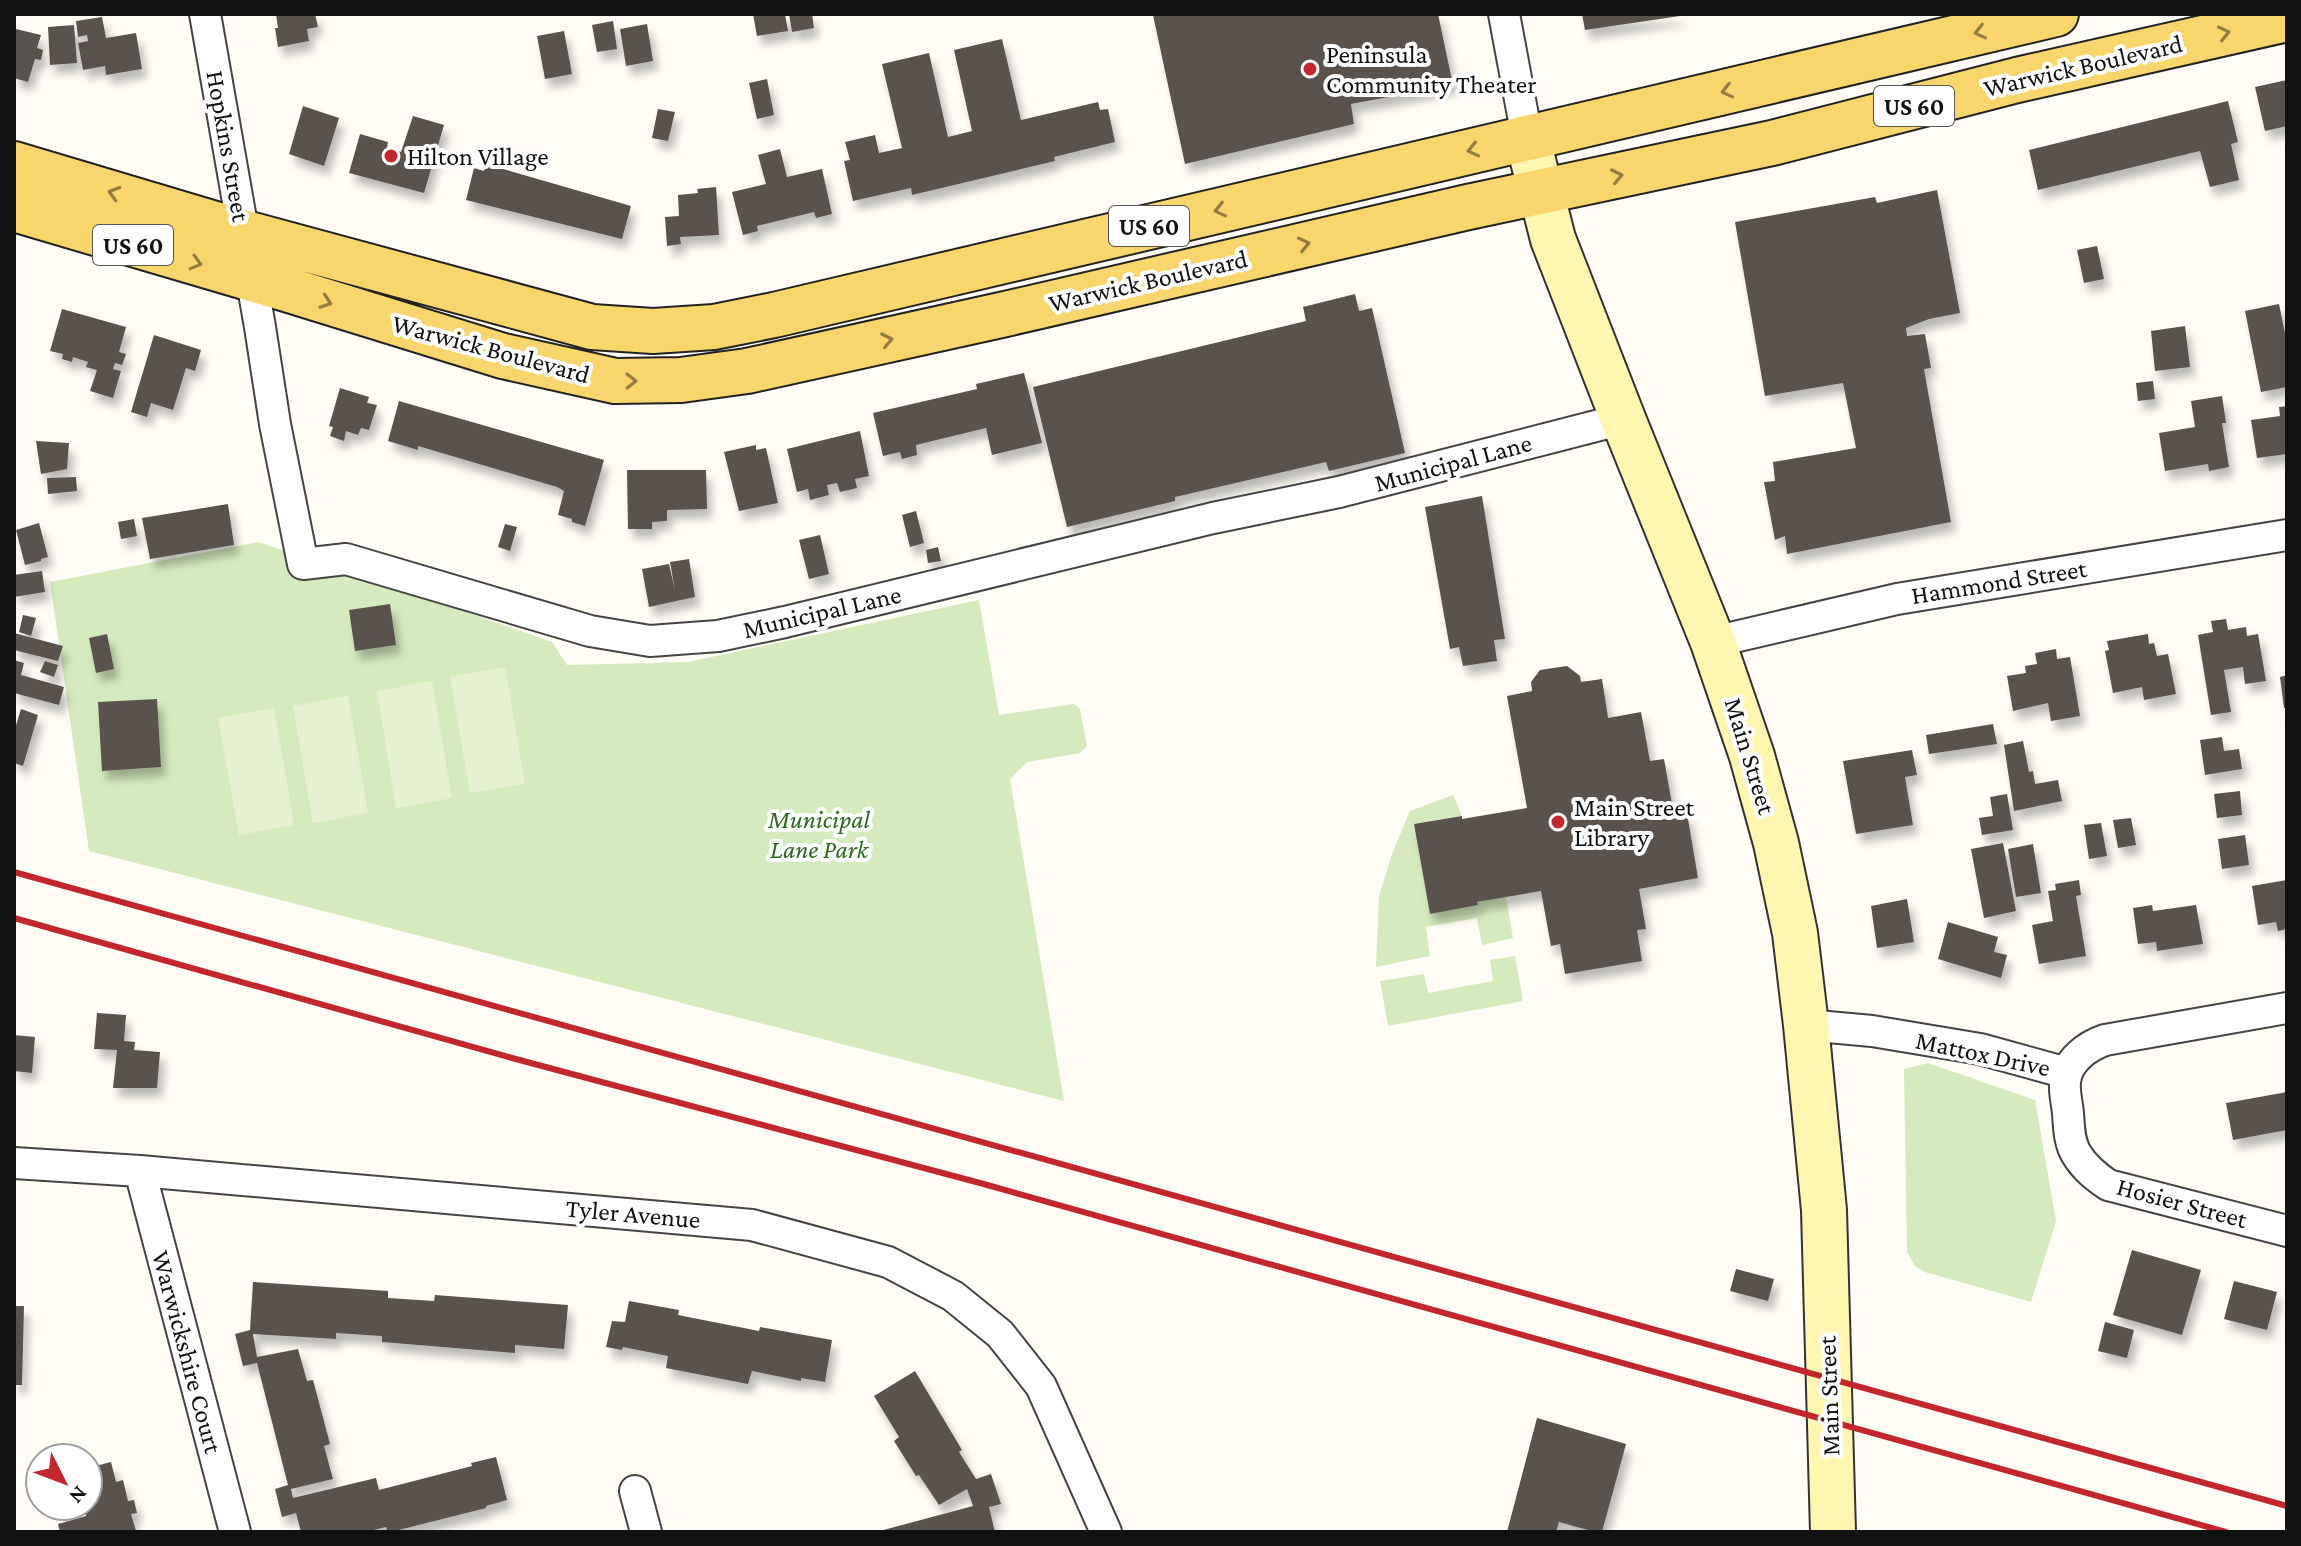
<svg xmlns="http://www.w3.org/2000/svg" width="2301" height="1546" font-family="'Crimson Pro',serif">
	<defs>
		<filter id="shadow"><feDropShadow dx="5" dy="9" stdDeviation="4" flood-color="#0004"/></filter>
	</defs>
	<rect width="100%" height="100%" fill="#fffdf5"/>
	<path fill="#d5ebbd" d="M258 542 372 579 552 642 567 665 688 662 979 600 999 715 1074 704 1080 709 1087 746 1080 753 1027 762 1010 779 1064 1101 89 851 50 582Z
		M1453 795 1462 816 1414 824 1430 913 1477 905V902L1506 897 1513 938 1482 945 1477 918 1426 927 1430 956 1376 967 1379 896 1392 854 1410 811Z
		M1515 956 1523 1001 1388 1026 1380 981 1424 974 1428 993 1493 981 1490 960Z
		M1928 1063 2035 1100 2056 1221 2031 1302 1925 1272 1915 1266 1907 1252 1904 1069Z"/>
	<path fill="#e6f2cf" d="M505 667 525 784 470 793 450 677Z
		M432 681 452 798 396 808 377 691Z
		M348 696 368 813 313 823 293 706Z
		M274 708 294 825 239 835 218 718Z"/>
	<path fill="#5a524d" filter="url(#shadow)" d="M276 14H315L318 27 307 29 309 41 278 47 275 28H278Z
		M753 14H785L788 31 757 36Z
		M789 14H812L814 28 792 32Z
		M1438 14 1453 85 1351 104 1354 124 1185 164 1153 15Z
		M1582 14H1680V16L1585 30Z
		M102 17 106 38 136 33 142 69 106 75 105 66 83 70 78 43 88 41 87 35 78 37 76 21Z
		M613 21 617 49 597 52 592 25Z
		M647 24 653 61 626 66 620 29Z
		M74 25 77 63 50 65 48 27Z
		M16 29 41 35 37 48 43 50 41 60 35 59 28 82 14 78V38Z
		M564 31 572 74 545 79 537 36Z
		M1002 39 1021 120 1098 102 1100 110 1108 109 1115 142 1054 157 1055 161 912 195 911 188 853 201 844 161 850 160 845 142 875 135 879 153 902 148 882 64 929 53 948 137 972 131 954 50Z
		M767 79 774 115 757 119 749 83Z
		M2287 80V126L2265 131 2255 87Z
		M2228 101 2238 142 2231 144 2239 180 2210 187 2200 151 2038 190 2029 150Z
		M303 106 339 118 324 166 289 154Z
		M658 109 675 112 668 141 652 138Z
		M413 116 444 125 424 193 349 173 360 134 388 142 387 147 401 152Z
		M780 149 787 177 822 169 832 214 816 218 814 212 757 226 758 231 743 235 732 192 766 184 758 155Z
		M486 164 631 206 622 239 466 200 474 168 484 171Z
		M716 187 719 235 680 237 681 244 667 246 665 217 679 216 678 195 698 193 697 189Z
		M1937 190 1960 313 1929 319 1906 328 1907 336 1925 334 1931 368 1924 369 1951 522 1787 554 1785 536 1775 540 1764 482 1775 481 1773 462 1856 448 1843 383 1765 396 1735 222 1875 197 1877 203Z
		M2097 246 2104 279 2084 283 2077 250Z
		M1355 294 1359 311 1372 308 1405 453 1329 471 1326 462 1175 497V501L1067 527 1033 387 1306 321 1303 307Z
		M2279 304 2287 343V387L2261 392 2245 311Z
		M62 309 126 327 119 352 126 354 122 365 115 363 113 369 121 371 113 398 90 391 97 370 86 367 88 362 73 357 72 362 62 359 63 354 50 351Z
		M2185 326 2190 367 2155 371 2151 331Z
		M154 335 201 350 195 371 186 368 173 410 151 403 147 417 131 412Z
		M1024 373 1042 443 992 455 986 428 916 445 917 455 902 459 900 452 883 456 873 413 977 389 976 384Z
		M2153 381 2155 399 2138 401 2136 383Z
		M340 388 369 397 367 403 377 405 369 430 361 428 358 435 346 431 344 441 330 436 333 427 329 426Z
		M2222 396 2226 423H2222L2229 467 2209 471 2208 464 2165 471 2159 433 2195 427 2191 401Z
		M399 401 604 460 585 526 572 522V519L558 515 564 491 557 487 418 446V450L388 441Z
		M2287 406V454L2257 458 2251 420 2280 416 2279 407Z
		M860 431 869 476 855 479 857 488 840 492 837 483 827 485 829 495 810 500 808 489 797 492 787 449Z
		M36 441 69 443 67 469 41 474Z
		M756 445V450L766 448 778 503 739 511 724 452Z
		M627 470H706L707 509 667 510V521L652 522V529H628Z
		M76 477 77 491 48 494 47 478Z
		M1482 496 1505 639 1494 640 1497 661 1463 666 1459 647 1450 649 1425 507Z
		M228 504 234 545 150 559 142 518Z
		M916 511 924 543 910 547 902 515Z
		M134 519 137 536 121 539 118 522Z
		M39 523 48 557 41 559V561L25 565 16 530Z
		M505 524 517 527 510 551 498 547Z
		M820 535 829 574 809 579 799 540Z
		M938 547 941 561 928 563 926 550Z
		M689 559 695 597 649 607 642 569 669 564 675 591 670 562Z
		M42 571 45 592 14 597V575Z
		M390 604 396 645 355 651 349 610Z
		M23 615 36 618 31 636 19 632Z
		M2226 619 2228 630 2246 627 2247 636 2258 634 2266 681 2245 684 2243 667 2224 670 2231 712 2211 715 2198 635 2213 632 2211 621Z
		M14 633 63 646 58 661 14 650Z
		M107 634 114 669 96 673 89 638Z
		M2148 634 2149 644 2154 643 2157 656 2168 654 2176 694 2144 700 2142 687 2113 693 2105 651 2109 650 2107 641Z
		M2056 649 2057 659 2070 657 2080 716 2051 721 2048 703 2013 711 2007 676 2026 673 2025 666 2037 664 2035 653Z
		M14 660 24 663 21 675 64 687 59 705 14 693Z
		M45 661 58 665 54 677 40 672Z
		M1567 666 1580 676 1581 682 1602 679 1608 718 1641 712 1650 761 1664 759 1674 815 1687 813 1698 878 1639 889 1646 929 1637 930 1642 961 1565 974 1560 944 1551 946 1541 891 1477 902 1478 905 1430 914 1414 824 1462 816V819L1527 808 1507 696 1532 691 1531 682 1540 670Z
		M2287 675V708H2284L2280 677Z
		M157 699 161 767 102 771 98 702Z
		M21 709 38 715 23 766 14 763V732Z
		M1993 724 1997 744 1929 754 1926 735Z
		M2222 737 2224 751 2239 749 2242 769 2205 775 2200 740Z
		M2023 741 2029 772 2033 771 2035 784 2058 780 2062 801 2014 811 2004 745Z
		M1912 750 1917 775 1905 777 1913 825 1856 834 1843 761Z
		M2240 791 2242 815 2217 818 2214 794Z
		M2007 794 2013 830 1982 835 1979 818 1993 816 1990 797Z
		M2131 818 2136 845 2118 848 2113 820Z
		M2101 823 2107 856 2089 859 2084 825Z
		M2245 835 2249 865 2222 869 2218 839Z
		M2003 843 2016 911 1984 918 1971 849Z
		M2033 844 2041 893 2016 897 2008 849Z
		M2079 880 2081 895 2076 896 2086 956 2039 964 2032 925 2053 921 2048 891 2056 890 2055 884Z
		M2287 880V929L2278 931 2276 922 2258 925 2252 886Z
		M1907 899 1914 942 1877 948 1871 906Z
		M2152 905 2153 911 2196 905 2203 944 2157 951 2156 942 2138 944 2133 908Z
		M1948 922 1998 937 1994 952 2007 955 2001 978 1938 959Z
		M97 1013 126 1015 124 1041 135 1042 134 1050 160 1052 157 1088H113L117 1050 94 1049Z
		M14 1035 35 1037 32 1073 14 1071Z
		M2287 1092V1130L2233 1140 2226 1103Z
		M2132 1250 2201 1270 2182 1335 2113 1315Z
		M1736 1269 1774 1279 1768 1301 1730 1291Z
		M2234 1281 2277 1292 2267 1330 2224 1319Z
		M253 1282 388 1291V1298L434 1301 435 1295 568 1305 564 1349 515 1345V1353L382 1342V1336L336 1333V1339L253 1334 257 1357 298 1349 307 1381 313 1380 330 1444 324 1446 333 1479 291 1489 293 1498 376 1478 379 1490 472 1466 471 1463 496 1457 507 1500 486 1506V1508L391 1532H388L386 1527 366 1532H301L296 1513 282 1517 275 1489 288 1485 257 1363 243 1366 235 1334 250 1330Z
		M629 1301 679 1310 678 1315 759 1331 760 1327 832 1340 825 1382 801 1378V1381L752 1371 748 1384 666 1368 668 1356 623 1347 622 1350 606 1347 612 1321 625 1322Z
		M14 1306H24L22 1385H14Z
		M2105 1322 2134 1330 2127 1358 2098 1351Z
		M915 1371 962 1450 959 1452 976 1479 991 1474 1001 1504 989 1507 995 1532H876L973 1506 967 1489 939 1505 919 1475 916 1476 894 1441 899 1437 874 1396Z
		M1537 1418 1626 1444 1602 1532H1595L1559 1522 1556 1532H1507Z
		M111 1462 116 1482 123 1480 128 1501 134 1500 137 1513 131 1514 136 1531 60 1532 58 1524 86 1516 83 1506H88V1468Z"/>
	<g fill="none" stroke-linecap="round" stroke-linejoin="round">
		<g stroke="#444" stroke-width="34">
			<path id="street" d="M205 14 260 327 275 424 303 564 346 559 590 631 650 641 718 636 785 622 1213 518 1339 492 1623 419
				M1504 14 1527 137
				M1713 642 1897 599 2287 535
				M2287 1008 2105 1040C2087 1046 2067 1061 2065 1082 2064 1092 2067 1103 2068 1113 2069 1127 2069 1143 2077 1155 2085 1168 2095 1176 2108 1185L2287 1231
				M1806 1025 1872 1031 1980 1049 2067 1073
				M14 1163 140 1171 752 1225 888 1262 953 1296 1000 1334 1041 1386 1106 1532
				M140 1171 235 1532
				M635 1491 646 1532"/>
		</g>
		<g stroke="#333" stroke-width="48">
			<path id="secondary" d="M1527 137 1553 239 1623 419 1713 642 1752 756 1776 843 1795 933 1806 1025 1824 1210 1833 1532"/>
		</g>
		<g stroke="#222" stroke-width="48">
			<path id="primary" d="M14 164 242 232 592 327 653 331 714 327 774 315 2056 14
				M14 209 286 289 503 356 615 381 681 380 747 371 1001 315 1468 207 1772 143 2017 80 2287 19"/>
		</g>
		<use href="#street" stroke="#fff" stroke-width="30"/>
		<use href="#secondary" stroke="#fff6b0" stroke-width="44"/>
		<use href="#primary" stroke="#f9d66b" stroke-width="44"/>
		<path stroke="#c4262e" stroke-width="6" d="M14 872 2287 1506
			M14 918 512 1058 980 1183 2226 1532"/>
	</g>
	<defs><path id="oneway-chevron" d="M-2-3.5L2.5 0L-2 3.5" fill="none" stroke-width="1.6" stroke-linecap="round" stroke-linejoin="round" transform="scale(2)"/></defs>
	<g stroke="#917d42">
		<use href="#oneway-chevron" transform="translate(1980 32) rotate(167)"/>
		<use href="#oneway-chevron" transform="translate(2224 33) rotate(-13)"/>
		<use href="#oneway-chevron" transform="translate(1727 91) rotate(167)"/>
		<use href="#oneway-chevron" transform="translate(1473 150) rotate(167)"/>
		<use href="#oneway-chevron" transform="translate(1617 176) rotate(-12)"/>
		<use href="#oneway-chevron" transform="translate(114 193) rotate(-163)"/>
		<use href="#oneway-chevron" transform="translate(1220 210) rotate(167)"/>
		<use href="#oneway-chevron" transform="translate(1304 244) rotate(-13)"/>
		<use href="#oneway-chevron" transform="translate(196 263) rotate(16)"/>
		<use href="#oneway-chevron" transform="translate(326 302) rotate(19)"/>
		<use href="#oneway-chevron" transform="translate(887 340) rotate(-12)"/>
		<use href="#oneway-chevron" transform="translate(631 381) rotate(-1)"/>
	</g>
	<g fill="#c4262e" stroke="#fff" stroke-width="3">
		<circle cx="1310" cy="69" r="8"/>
		<circle cx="391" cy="156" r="8"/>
		<circle cx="1558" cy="822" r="8"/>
	</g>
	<g text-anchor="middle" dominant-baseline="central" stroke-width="8" stroke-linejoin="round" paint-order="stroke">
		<g fill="#fff" stroke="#585858" stroke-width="2">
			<rect x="1874" y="86" width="80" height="40" rx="6"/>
			<rect x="1109" y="206" width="80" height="40" rx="6"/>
			<rect x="93" y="225" width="80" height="40" rx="6"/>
		</g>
		<g font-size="24" font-weight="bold" fill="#111">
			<text x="1914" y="106">US 60</text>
			<text x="1149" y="226">US 60</text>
			<text x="133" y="245">US 60</text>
		</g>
		<g font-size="26" fill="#111" stroke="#fff" text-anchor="start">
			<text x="1326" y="54">Peninsula<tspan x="1326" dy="30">Community Theater</tspan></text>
			<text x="407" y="156">Hilton Village</text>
			<text x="1574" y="807">Main Street<tspan x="1574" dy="30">Library</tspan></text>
		</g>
		<g font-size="26" fill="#111" stroke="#fff">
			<text transform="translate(2083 66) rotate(-13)">Warwick Boulevard</text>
			<text transform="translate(228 146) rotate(80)">Hopkins Street</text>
			<text transform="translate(1148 281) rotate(-13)">Warwick Boulevard</text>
			<text transform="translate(491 349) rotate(15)">Warwick Boulevard</text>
			<text transform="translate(1453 463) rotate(-15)">Municipal Lane</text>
			<text transform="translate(1999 582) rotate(-9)">Hammond Street</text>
			<text transform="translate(822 612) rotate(-13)">Municipal Lane</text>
			<text transform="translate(1750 756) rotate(73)">Main Street</text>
			<text transform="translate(1983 1054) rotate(12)">Mattox Drive</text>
			<text transform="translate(2182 1203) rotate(15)">Hosier Street</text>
			<text transform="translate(633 1214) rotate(5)">Tyler Avenue</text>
			<text transform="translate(187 1352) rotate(75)">Warwickshire Court</text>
			<text transform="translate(1829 1396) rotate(-92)">Main Street</text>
		</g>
		<g font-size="26" font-style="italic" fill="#2f6b1f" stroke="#fff">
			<text x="819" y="819">Municipal<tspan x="819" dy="30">Lane Park</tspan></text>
		</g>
	</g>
	<rect width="2301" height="1546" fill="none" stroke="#111111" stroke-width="32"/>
	<g transform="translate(64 1482) rotate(132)"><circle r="38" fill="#ffffff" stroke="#a0a0a0" stroke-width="2"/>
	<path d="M0-6L14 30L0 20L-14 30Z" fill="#c4262e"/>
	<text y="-12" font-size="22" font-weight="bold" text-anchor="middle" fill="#111111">N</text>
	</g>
</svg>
